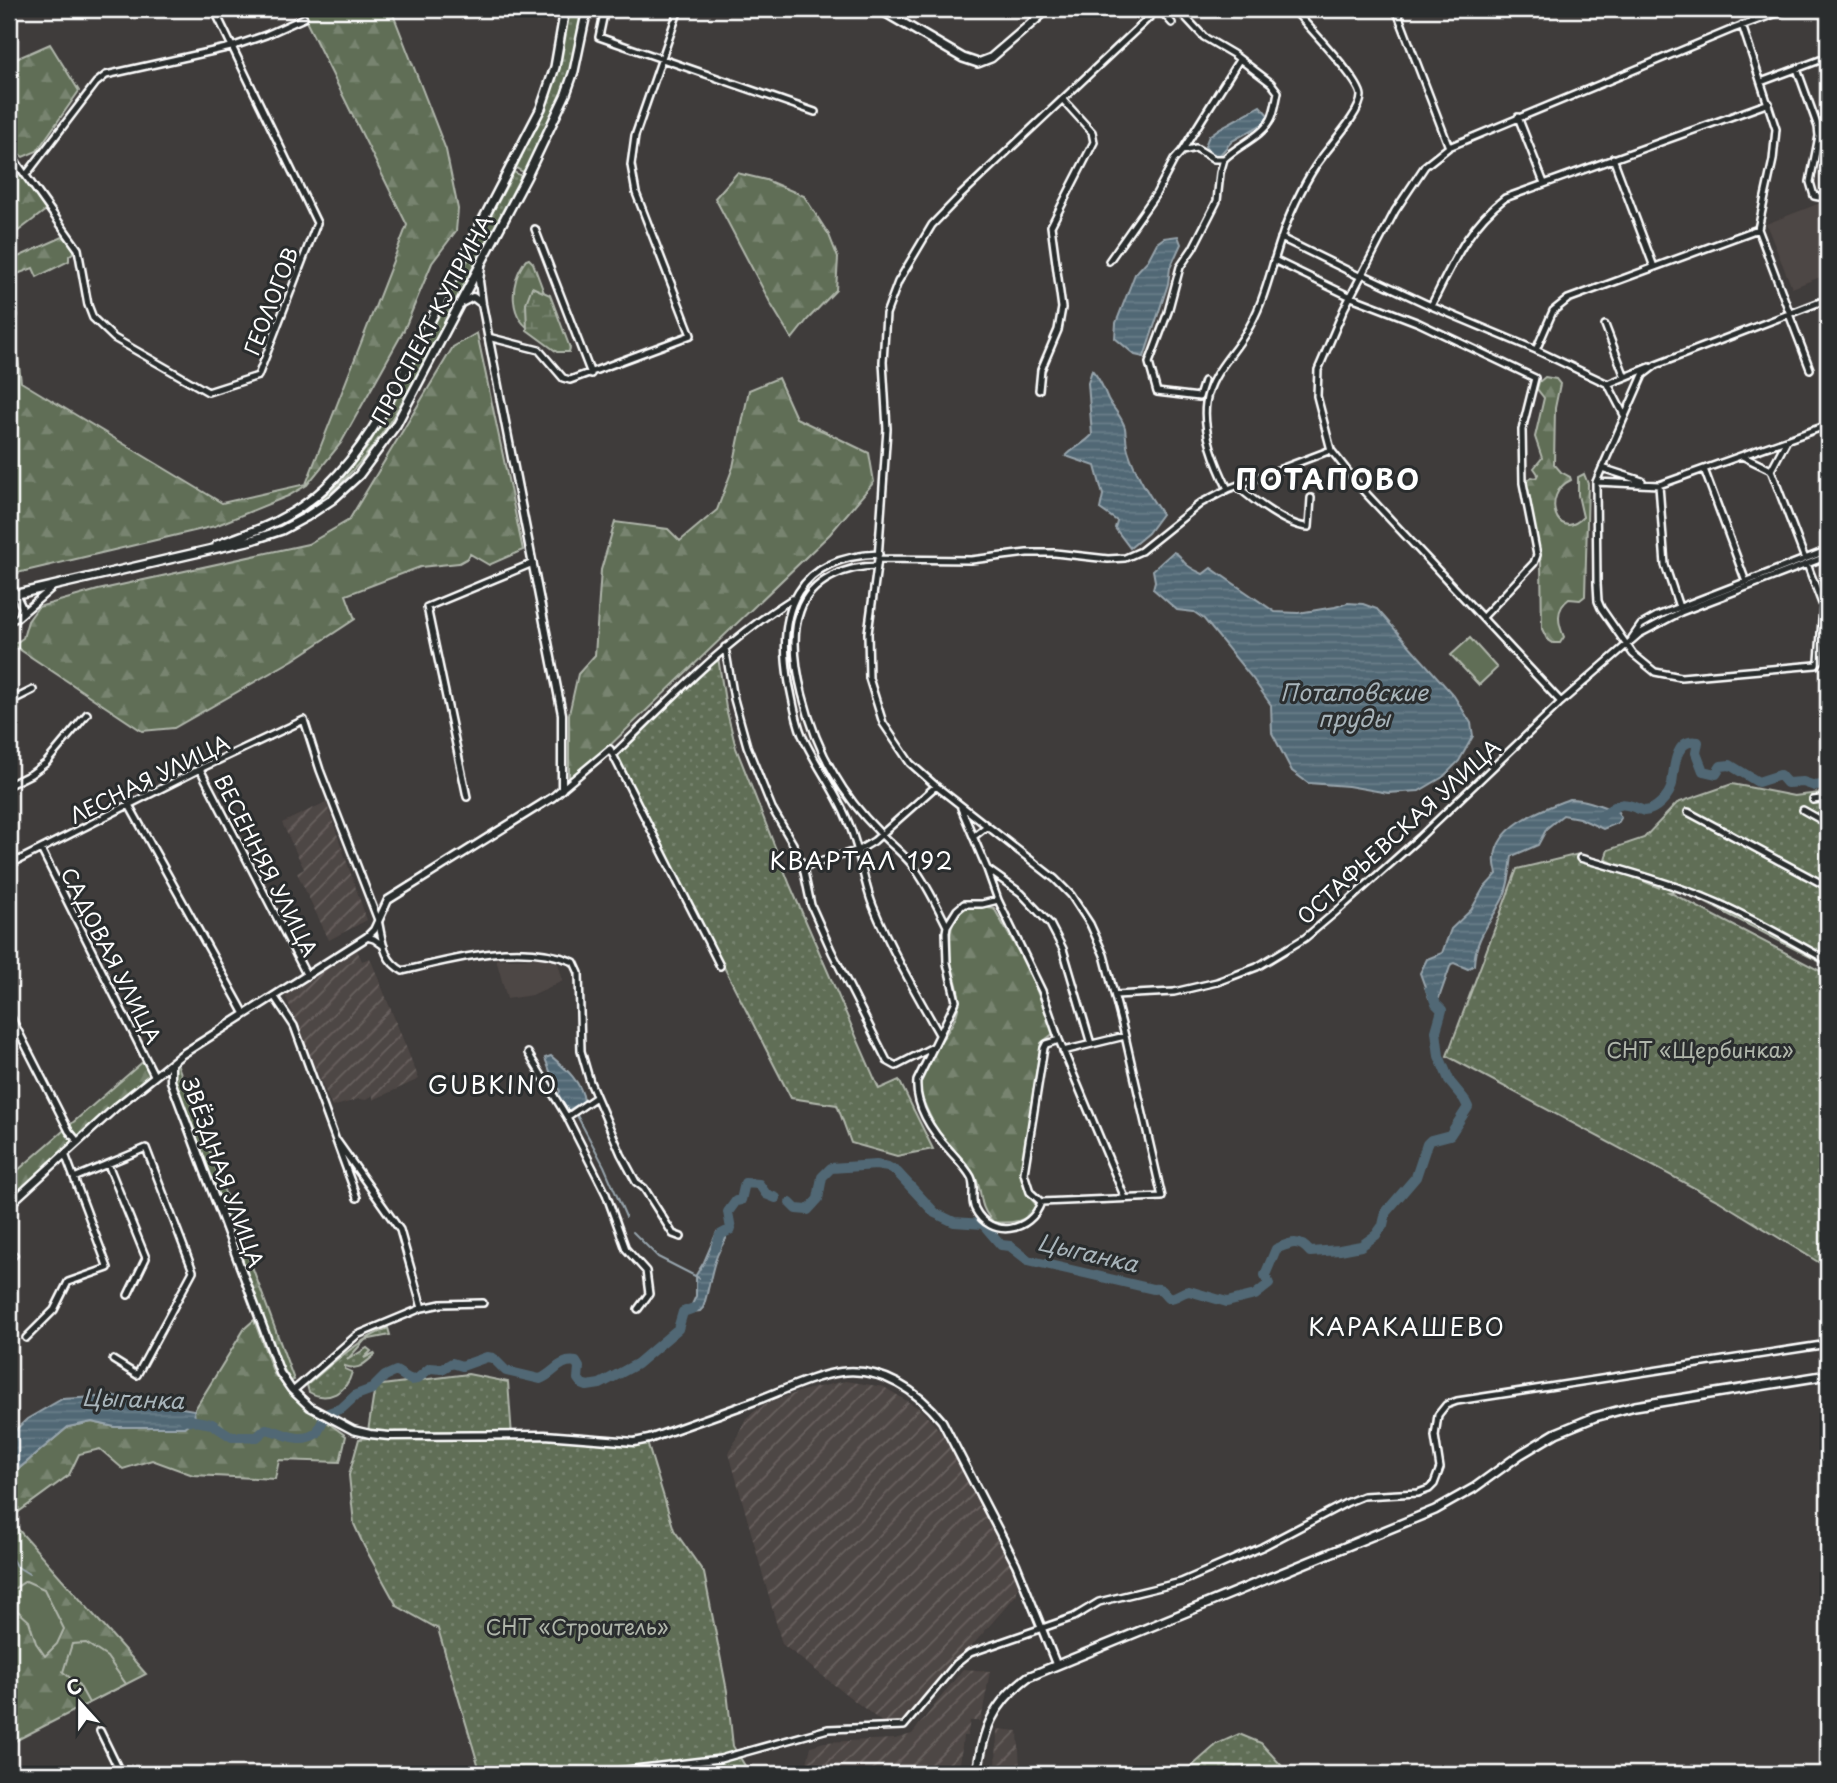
<svg xmlns="http://www.w3.org/2000/svg" width="1837" height="1783" font-family="'Playpen Sans',sans-serif">
	<defs>
		<pattern id="industrial-furrows" width="10" height="10" patternUnits="userSpaceOnUse" patternTransform="scale(1.75)"><rect width="10" height="10" fill="#4e4644"/><path d="M-1 1l2-2M0 10L10 0M9 11l2-2" fill="none" stroke="#696260"/></pattern>
		<pattern id="green-dots" width="8" height="8" patternUnits="userSpaceOnUse" patternTransform="scale(1.75)"><rect width="8" height="8" fill="#606e57"/><path d="M2 2h.1M6 6h.1" fill="none" stroke="#788470" stroke-width="1.8" stroke-linecap="round"/></pattern>
		<pattern id="forest-firs" width="22" height="20" patternUnits="userSpaceOnUse" patternTransform="scale(1.75)"><rect width="22" height="20" fill="#606e57"/><path d="M5 1l3.5 6h-7zM16 11l3.5 6h-7z" fill="#788470"/></pattern>
		<pattern id="wetland-marsh" width="20" height="14" patternUnits="userSpaceOnUse" patternTransform="scale(1.75)"><rect width="20" height="14" fill="#606e57"/><path d="M1 5h8M5 5V1M11 12h8M15 12V8" fill="none" stroke="#788470"/></pattern>
		<pattern id="water-rules" width="6" height="5" patternUnits="userSpaceOnUse" patternTransform="scale(1.75)"><rect width="6" height="5" fill="#516875"/><path d="M0 2.5h6" fill="none" stroke="#6b7f8a"/></pattern>
	</defs>
	<rect width="100%" height="100%" fill="#3f3c3b"/>
	<filter id="ink" filterUnits="userSpaceOnUse"><feTurbulence type="fractalNoise" baseFrequency=".0143" numOctaves="2"/><feDisplacementMap in="SourceGraphic" scale="14" xChannelSelector="R" yChannelSelector="G"/><feConvolveMatrix kernelMatrix="1 2 1 2 8 2 1 2 1" color-interpolation-filters="sRGB"/></filter>
	<g filter="url(#ink)">
		<path fill="#4e4644" d="M1828 200V274L1792 288 1766 224Z
			M548 958 557 959 563 981 532 995 507 999 496 959Z"/>
		<path fill="url(#industrial-furrows)" d="M326 802 367 920 329 940 297 873 304 869 282 823Z
			M357 950 362 961 370 958 419 1079 373 1100V1095L366 1100 359 1099 332 1107 285 995Z
			M846 1381 884 1387 920 1409 945 1436 1018 1576 1017 1594 904 1724 883 1723 782 1644 729 1453 746 1418 763 1405 801 1391Z
			M963 1669 990 1671 981 1721H970L967 1736H963L959 1774H807L806 1768 811 1746 824 1742 895 1739 912 1734Z
			M997 1729 1018 1731 1020 1770 1055 1774H996Z"/>
		<path fill="url(#green-dots)" stroke="#b0b6ab" stroke-width="2" d="M569 9H584L571 70 562 94 525 173 516 168 551 92 559 68Z
			M514 172 521 176C495 225 470 274 444 323 406 396 375 464 306 511L340 481 369 445Z
			M718 657 726 708 736 748 790 885 879 1089 899 1080 933 1149 897 1156 851 1143 837 1105 791 1098 615 754Z
			M1732 784 1794 796 1828 792V966L1683 891 1669 892 1828 975V1268L1719 1201 1447 1056 1517 869 1579 854 1660 888 1605 859 1608 850 1644 838 1677 803Z
			M388 1328 390 1335 365 1340 347 1360 367 1348 371 1351 364 1358 374 1353 375 1355C363 1364 360 1371 345 1366V1369L352 1372C347 1392 328 1403 309 1392L307 1385C333 1363 356 1341 388 1328Z
			M468 1374 508 1382 512 1436 646 1439 674 1530 704 1573 727 1691 733 1746 750 1774H481L438 1629 397 1606 364 1546 354 1524 349 1475 359 1439 367 1438 375 1386Z
			M1239 1734 1261 1743 1289 1774H1183L1217 1744Z"/>
		<path fill="url(#forest-firs)" stroke="#b0b6ab" stroke-width="2" d="M300 9H391L446 150 458 209 456 231 432 263 404 330 341 443 307 485 288 496 215 526 17 573 9 508V330L15 324 9 281 21 382 222 503 306 484 407 225Z
			M50 44 79 91 37 151 23 157C2 144 9 115 9 94L13 91 16 61 18 58Z
			M9 158 46 210 9 238Z
			M737 173 766 180 804 196 829 235 838 258 836 290 808 319 792 339 772 306 715 198Z
			M65 236 75 251 69 256V261L37 277 33 268 9 277V261Z
			M529 259 533 263 559 333C553 333 542 335 537 333 507 321 509 281 526 260Z
			M477 333 523 550 489 565 470 554 468 558 459 563 420 567 346 595 355 619 293 660 174 728 142 731 13 645 23 638 28 621 38 607 98 590 308 544 349 520 453 347Z
			M1545 377 1556 379 1560 384 1555 408 1554 464 1561 472 1570 477 1571 480C1540 494 1557 544 1583 517L1578 495V477L1584 474 1588 484 1585 596 1580 600 1569 599C1555 609 1558 623 1564 637L1560 643H1553L1547 639 1542 629 1541 562 1526 482 1532 477 1536 478 1538 474 1534 468 1542 458 1535 437 1544 398 1537 389 1539 382Z
			M778 378 796 418 869 453 874 482 830 534 576 778 569 779V714L578 674 595 655 601 570 615 522 668 529 680 541 717 510 733 467 749 390Z
			M974 905 994 908 1028 969 1054 1033 1041 1043 1021 1176C1024 1189 1028 1197 1038 1207 1026 1222 1011 1224 993 1222 977 1204 984 1196 976 1179 969 1165 956 1159 947 1148 941 1140 921 1099 920 1090 917 1056 960 1032 959 999 959 985 953 975 951 962 947 941 949 911 974 905Z
			M146 1059 153 1072 13 1199 9 1195V1178Z
			M177 1063 294 1380 291 1381 280 1363 172 1073Z
			M254 1320 274 1374 293 1397 346 1436 340 1462 279 1460 275 1479 193 1475 152 1460 123 1469 100 1449 79 1454 69 1475 9 1519 146 1674 9 1744V1477L68 1427 92 1422 115 1427H184L245 1328Z"/>
		<path fill="url(#wetland-marsh)" stroke="#b0b6ab" stroke-width="2" d="M532 287 550 295 570 348 569 352H557L527 330 526 303Z"/>
		<path fill="#606e57" stroke="#b0b6ab" stroke-width="2" d="M1470 638 1497 668 1479 685 1451 655Z
			M26 1581 44 1589 64 1629 57 1644 45 1656 36 1643 29 1621 9 1603V1592Z
			M86 1643 107 1657 126 1684 89 1703 79 1685 63 1672 72 1644Z"/>
		<path fill="url(#water-rules)" stroke="#97a4ac" stroke-width="2" d="M1260 106 1268 115 1263 124 1232 141 1219 156 1213 155 1205 146 1209 136 1220 128Z
			M1178 236 1181 244 1170 268 1168 284 1144 357 1135 355 1115 338 1116 323 1135 274 1148 260 1157 243 1164 238Z
			M1092 370C1101 380 1103 388 1108 399 1113 409 1122 416 1125 428 1126 435 1126 443 1128 450 1135 473 1148 494 1162 514L1148 533 1130 548 1115 528 1117 521 1100 509 1103 495 1095 466 1066 456C1074 447 1083 445 1092 435L1088 383Z
			M1173 552C1180 554 1180 557 1184 562 1189 568 1197 571 1203 574L1211 568 1275 612 1298 613 1335 607 1348 603 1363 604 1377 609 1454 696 1471 723 1473 736 1459 761 1443 777 1419 791 1388 793 1348 786 1308 783 1292 771 1272 733 1271 705 1253 679 1204 619 1194 612 1177 610 1153 589 1155 581 1153 570Z
			M1569 799C1587 799 1602 806 1618 812L1621 818 1618 823 1603 829 1579 818 1563 815 1547 828 1538 845 1512 856C1510 870 1509 887 1502 900 1491 922 1475 938 1474 965L1468 969 1454 963 1451 964 1439 998H1429L1420 973 1427 959 1442 953 1451 929 1471 910 1483 889 1497 874C1496 869 1494 863 1495 858 1497 824 1544 809 1569 799Z
			M551 1056C565 1068 582 1082 584 1101L567 1111 557 1097 560 1091 554 1082 545 1058Z
			M717 1232 726 1237V1239C711 1260 711 1284 703 1308L700 1311 684 1313 683 1310 690 1309 696 1296V1275L704 1262Z
			M114 1396 194 1410 195 1419 184 1427H115L92 1422 68 1427 9 1477V1436L27 1419 62 1399Z"/>
		<g fill="none" stroke-linecap="round" stroke-linejoin="round">
			<path stroke="#97a4ac" stroke-width="2" d="M573 1108 604 1166 626 1217
				M633 1232 658 1257 699 1278
				M9 1554 16 1566 29 1574"/>
			<path stroke="#516875" stroke-width="10" d="M1601 816C1621 802 1621 801 1644 811 1655 811 1670 796 1672 784 1674 769 1675 737 1698 742L1696 753 1703 771 1716 774 1721 766 1730 765 1758 782 1780 775 1787 783 1803 782 1815 786 1828 784
				M790 1203 796 1209 808 1210 818 1199 822 1177 831 1168 876 1165 888 1167 897 1172 935 1213 954 1222 983 1224 1001 1245 1010 1246 1028 1260 1153 1289C1164 1288 1162 1292 1169 1298 1178 1298 1180 1292 1189 1291L1227 1302 1255 1295 1269 1284 1265 1275 1276 1249C1290 1243 1299 1238 1310 1252L1340 1250 1361 1246 1376 1235 1383 1225 1386 1212 1416 1177 1427 1144 1431 1140 1450 1135 1468 1107 1464 1099 1450 1082 1439 1056 1436 1031 1442 1010 1436 1004 1430 989
				M716 1247 720 1235 731 1229 728 1212 736 1201 741 1200 745 1183 759 1184 766 1194 776 1198
				M184 1419 212 1424 232 1437H257L266 1429C284 1432 298 1445 317 1433L326 1414 342 1408 356 1395 372 1389 385 1376 396 1371 411 1380 417 1379 430 1368 442 1369 452 1363 462 1366 487 1357 493 1358 506 1371 540 1379C554 1374 559 1359 576 1362L579 1367 578 1379 582 1384 587 1386 600 1384 637 1364 678 1329 683 1312 694 1308"/>
			<g stroke="#fff" stroke-width="10">
				<path id="minor" d="M605 9 599 37 815 112
					M1396 9 1449 147 1733 29 1788 9
					M1742 25 1776 129 1773 160 1758 229 1790 314
					M1797 69 1818 127 1819 136 1810 182 1814 196 1819 197 1828 194
					M1761 82 1828 57
					M1518 117 1544 183
					M1449 147 1425 166 1395 211 1344 309 1318 370 1317 396 1331 450 1360 487 1561 702
					M1182 151 1239 60
					M9 152 78 249 88 305 93 318 114 338 208 392 258 376 317 223 214 9
					M1613 158 1654 267
					M26 175 96 83 106 75 231 47 266 35 304 18
					M535 229 591 374
					M1281 238 1361 277
					M1274 260 1351 297 1419 323 1535 378 1522 430 1523 483 1537 555 1534 563 1483 617
					M1109 261 1156 194 1174 160 1182 151 1196 148 1214 159H1224C1238 145 1262 137 1271 119 1275 111 1276 101 1278 92L1271 83 1233 54 1204 37 1178 9
					M1362 274 1431 306 1536 350 1608 384 1624 415
					M1431 306C1452 265 1467 227 1505 198L1769 103
					M1789 314 1810 369
					M9 317 14 315
					M1605 325 1625 377
					M488 337 539 350 563 378 570 380 691 335 636 193 631 165 635 136 679 9
					M1536 350 1553 311 1568 299 1758 229
					M1204 381 1199 397 1157 392 1149 363 1168 312 1180 267 1193 248 1217 201 1220 173 1224 159
					M1608 384 1650 367
					M1039 390 1041 370 1058 330 1062 308 1051 226 1094 142 1092 132 1063 100
					M1742 456 1771 470 1805 559
					M1602 468 1642 481
					M1704 469 1746 582
					M1771 470 1787 440
					M1596 482 1659 485 1828 425
					M1659 485 1665 565 1679 607
					M1237 486C1253 500 1288 527 1309 527L1311 498
					M1228 489C1216 465 1202 430 1206 403 1210 375 1231 357 1245 334 1264 305 1270 271 1281 239 1288 217 1302 187 1315 167 1325 150 1361 114 1361 96 1361 81 1306 24 1293 9
					M879 554C797 557 776 610 789 683 793 700 795 718 802 735 815 764 835 790 847 819 860 848 862 878 873 906 891 950 916 993 939 1034
					M878 559 971 560 1027 553H1055L1108 559 1125 558 1141 551 1201 503 1228 489 1331 450
					M1807 564 1823 606 1819 661 1816 665 1681 677 1655 672 1633 654 1601 608 1598 601 1597 584 1596 482 1643 375 1656 365 1828 299
					M877 566C847 566 811 579 800 611 784 655 811 735 834 774 846 795 862 815 879 832 890 844 903 853 913 866 927 884 937 906 947 926
					M9 580 22 607 21 612
					M9 621 17 618 53 587
					M1632 638 1641 625 1657 616 1828 550
					M725 647 734 699 747 746 772 808 793 844 803 867 811 905 832 952 887 1061 896 1066 933 1047
					M9 702 33 690
					M613 755C670 700 724 641 792 599
					M200 769 307 976
					M9 785 31 774 46 763 87 714
					M562 789 610 749 720 966
					M467 797 427 607 533 563
					M1813 800 1828 798
					M129 805 245 1014
					M961 808 987 869 1021 893 1050 924 1063 949 1091 1044
					M1803 810 1828 824
					M1688 812 1828 887
					M973 837 987 826
					M41 849 154 1075
					M1580 858C1627 871 1674 884 1718 903 1756 920 1792 941 1828 961
					M9 865 204 767 304 720 320 770 378 920C383 941 382 960 403 971 455 958 523 940 574 962L579 973 581 1051 590 1082 621 1154 636 1182 644 1188 673 1234 681 1237
					M803 867 859 850 874 841 936 786
					M987 869 998 900 1042 991 1059 1040 1125 1198
					M998 900 982 904H964L957 910 947 926 946 932 947 963 956 1001 917 1081C915 1108 933 1133 951 1152 958 1160 966 1168 971 1177 976 1187 970 1199 975 1209 990 1239 1031 1233 1041 1202
					M367 937 374 939 384 946
					M1115 995 1174 992 1217 982 1257 967 1305 938 1344 905 1419 838 1561 702 1639 634 1681 612 1828 556
					M274 996 294 1026 357 1198
					M9 1013 69 1131 78 1142
					M1125 1036 1104 955 1090 924 1071 895 1055 879 936 786 910 763 883 723 869 678 868 633 878 559 887 429 883 362 886 314 898 282 932 225 960 196 1155 12 1163 13 1172 23
					M1059 1040 1046 1044 1044 1048 1024 1173 1030 1192 1041 1202 1162 1197 1125 1036 1063 1051
					M528 1053 567 1117 606 1194 626 1249 646 1271 649 1294 638 1309
					M567 1117 596 1097
					M108 1164 146 1258 128 1295
					M74 1178 146 1148 193 1271 137 1375 113 1360
					M9 1257 14 1255
					M422 1308 441 1304 483 1303
					M26 1338 54 1310 68 1282 108 1268 65 1154
					M293 1391 357 1335 422 1308 400 1230 337 1141
					M100 1731 121 1774
					M592 1774 720 1759 828 1729 904 1726 956 1664 970 1653 1074 1617 1099 1602 1181 1582 1262 1547 1346 1503 1363 1496 1418 1493 1429 1489 1434 1484 1440 1468 1435 1436 1438 1415 1446 1405 1457 1401 1828 1344"/>
			</g>
			<g stroke="#fff" stroke-width="11">
				<path id="tertiary" d="M461 303 473 297 481 303
					M171 1063V1081L280 1373 291 1389 310 1407 353 1430 370 1434 389 1436 545 1435 634 1442 649 1439C684 1426 720 1414 755 1401 782 1391 812 1376 841 1372 882 1367 918 1391 942 1421L1016 1564 1056 1664
					M9 1205 115 1108 181 1055 367 937 374 930 388 900 553 797 562 789V714L482 304 479 281 481 266"/>
			</g>
			<g stroke="#fff" stroke-width="12">
				<path id="secondary" d="M879 9 963 58 978 63 991 58 1048 9
					M217 545C237 537 258 531 277 521 326 497 357 456 384 410L541 108 555 67 565 9
					M9 596 252 540 282 530 306 517 333 499 359 475 396 425 527 176 566 94 574 71 587 9
					M977 1774C983 1730 992 1704 1028 1677L1435 1510 1474 1488 1521 1454 1556 1433 1595 1417 1635 1406 1828 1375"/>
			</g>
			<use href="#minor" stroke="#2a2d2e" stroke-width="5"/>
			<use href="#tertiary" stroke="#2a2d2e" stroke-width="6"/>
			<use href="#secondary" stroke="#2a2d2e" stroke-width="7"/>
		</g>
	</g>
	<g text-anchor="middle" dominant-baseline="central" stroke-width="6" stroke-linejoin="round" paint-order="stroke">
		<g font-size="21" fill="#fff" stroke="#2a2d2e">
			<text transform="translate(270 301) rotate(-69)">ГЕОЛОГОВ</text>
			<text transform="translate(431 319) rotate(-62)">ПРОСПЕКТ КУПРИНА</text>
			<text transform="translate(149 778) rotate(-26)">ЛЕСНАЯ УЛИЦА</text>
			<text transform="translate(1398 831) rotate(-42)">ОСТАФЬЕВСКАЯ УЛИЦА</text>
			<text transform="translate(267 865) rotate(63)">ВЕСЕННЯЯ УЛИЦА</text>
			<text transform="translate(112 955) rotate(63)">САДОВАЯ УЛИЦА</text>
			<text transform="translate(224 1172) rotate(70)">ЗВЁЗДНАЯ УЛИЦА</text>
		</g>
		<g font-size="21" fill="#b0b6ab" stroke="#2a2d2e">
			<text x="1700" y="1049">СНТ «Щербинка»</text>
			<text x="577" y="1626">СНТ «Строитель»</text>
		</g>
		<g font-size="23" font-style="italic" fill="#a8b4ba" stroke="#2a2d2e">
			<text x="1354" y="691">Потаповские<tspan x="1354" dy="26">пруды</tspan></text>
			<text transform="translate(1088 1252) rotate(13)">Цыганка</text>
			<text transform="translate(133 1398) rotate(2)">Цыганка</text>
		</g>
		<g font-size="24" letter-spacing="2" fill="#fff" stroke="#2a2d2e">
			<text x="862" y="860">КВАРТАЛ 192</text>
			<text x="493" y="1084">GUBKINO</text>
			<text x="1407" y="1326">КАРАКАШЕВО</text>
		</g>
		<g font-size="28" font-weight="bold" letter-spacing="2" fill="#fff" stroke="#2a2d2e">
			<text x="1328" y="478">ПОТАПОВО</text>
		</g>
	</g>
	<rect width="1837" height="1783" fill="none" stroke="#2a2d2e" stroke-width="35"/>
	<rect x="18" y="18" width="1802" height="1748" fill="none" stroke="#fff" stroke-width="2.5" filter="url(#ink)"/>
	<g transform="translate(80 1703) rotate(339)" stroke="#2a2d2e" stroke-width="5" paint-order="stroke">
	<path d="M0-5L12 26L0 18L-12 26Z" fill="#ffffff"/>
	<text y="-10" font-size="19" font-weight="bold" text-anchor="middle" fill="#ffffff">С</text>
	</g>
</svg>
